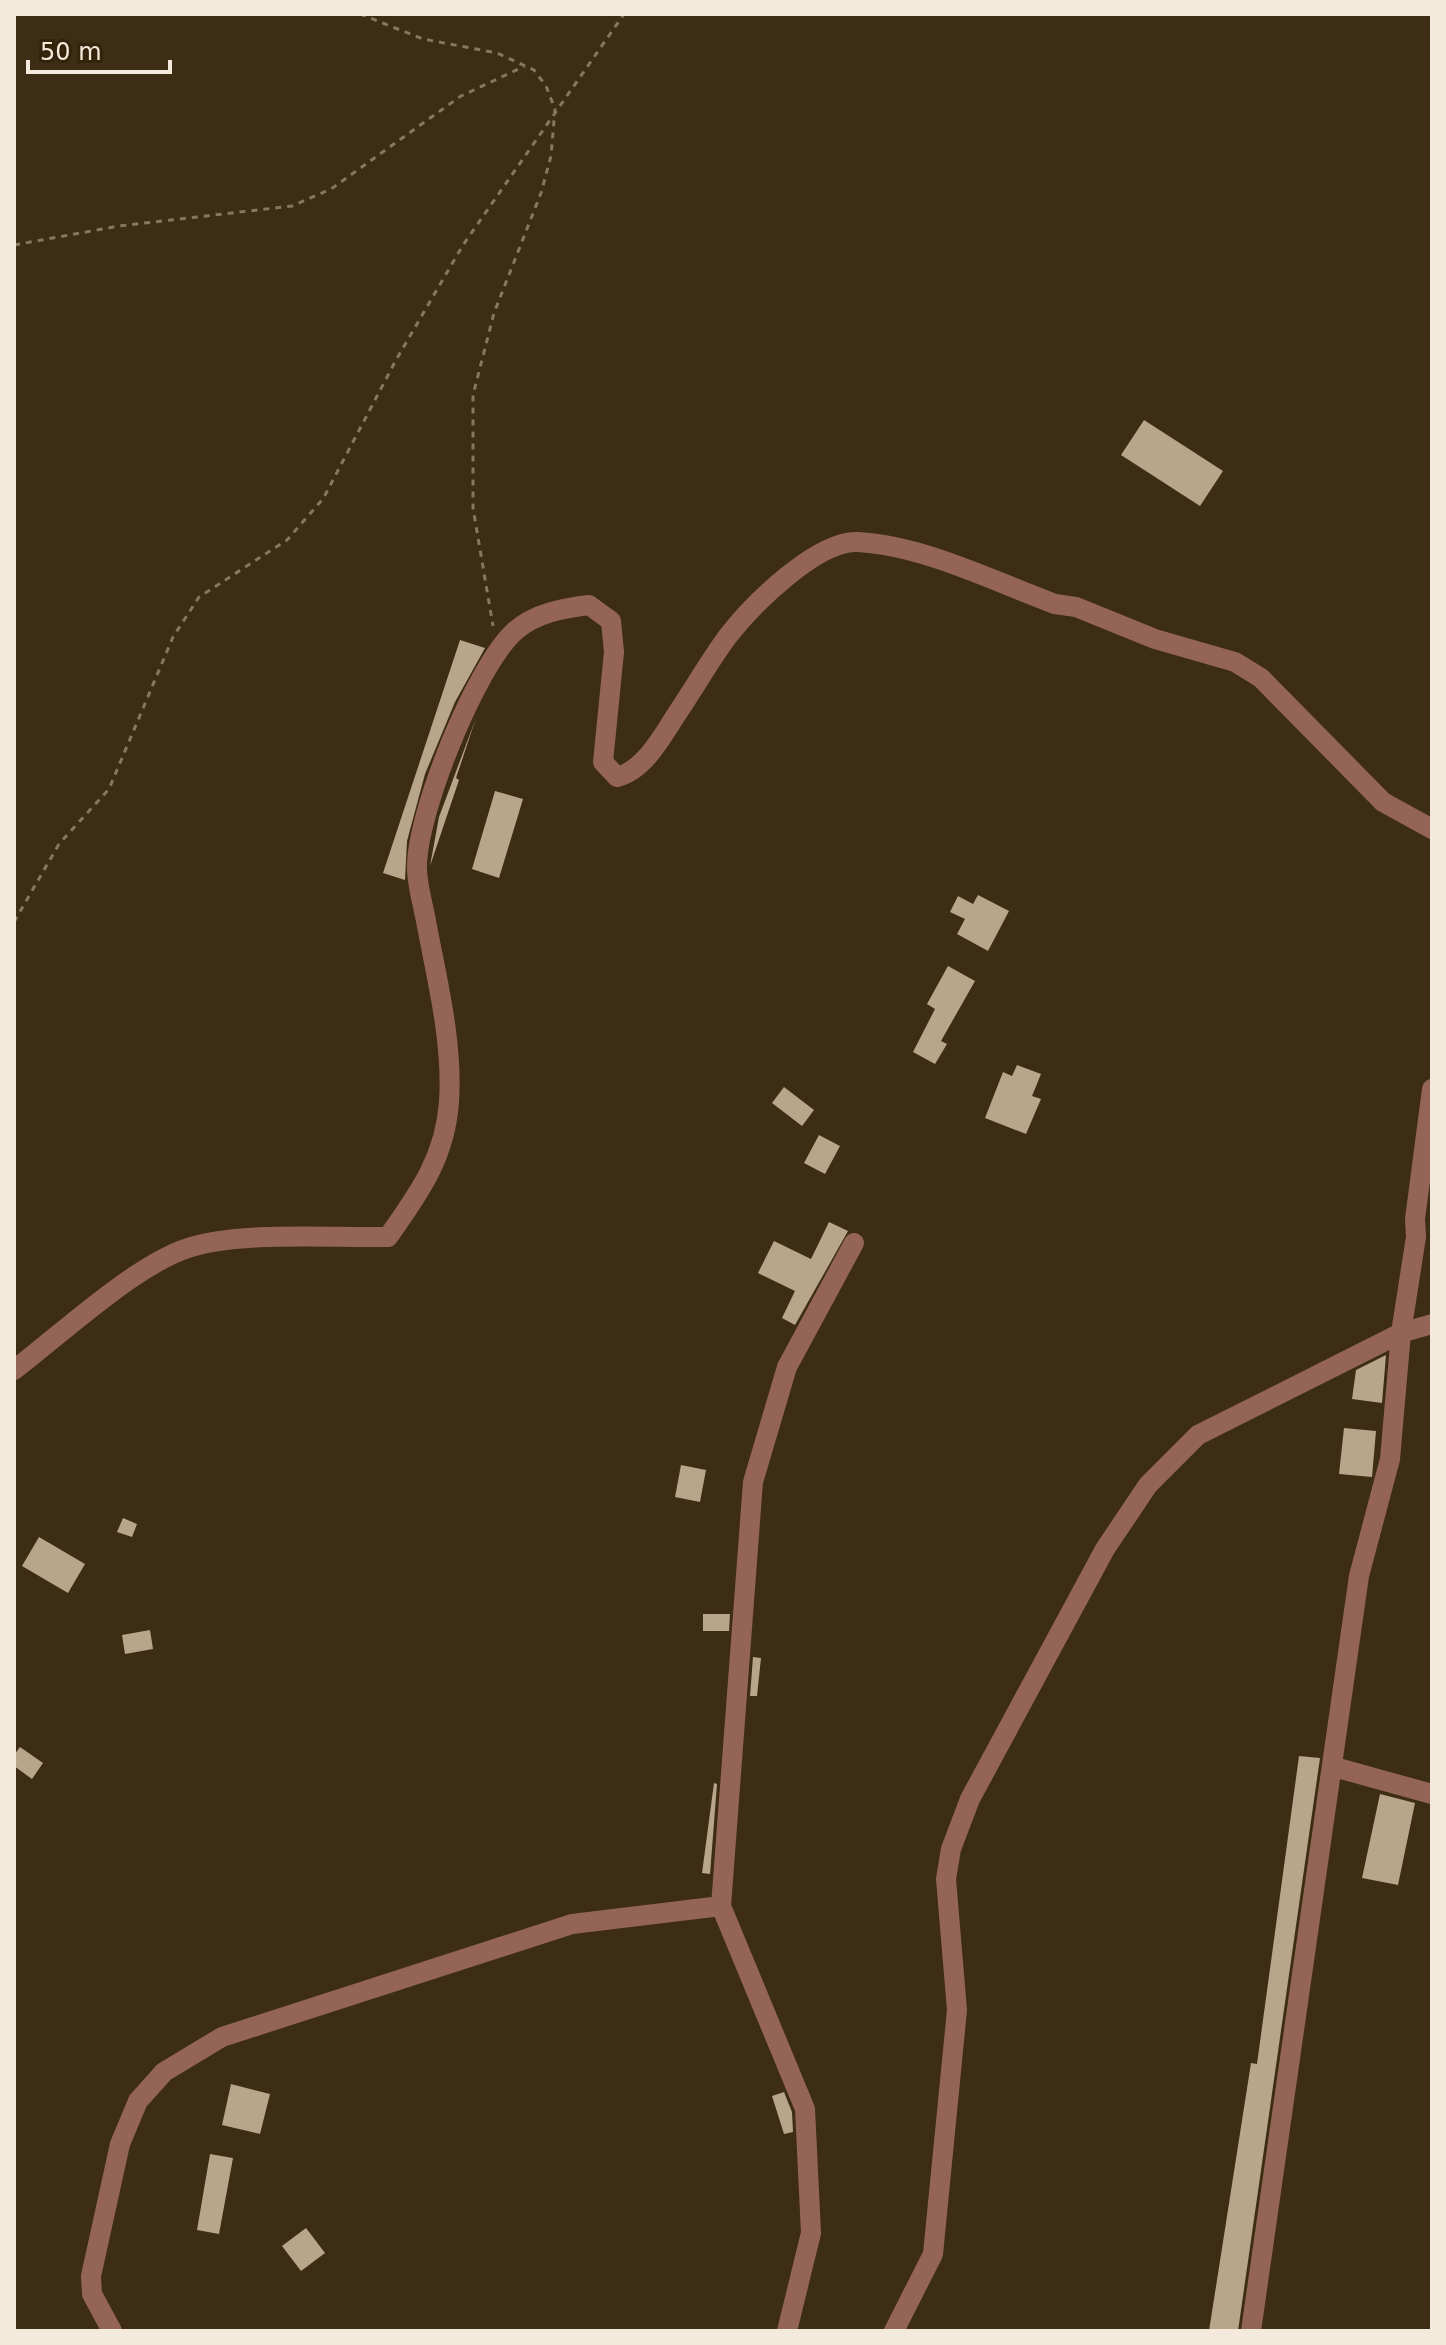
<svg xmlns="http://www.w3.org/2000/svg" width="1446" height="2345" font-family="'DejaVu Sans',sans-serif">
	<rect width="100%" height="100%" fill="#3d2d14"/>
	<path fill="#b9a68a" d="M1144 420 1223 471 1200 506 1121 455Z
		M460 640 485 648 455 702 425 774 407 841 405 880 383 873Z
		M476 718 456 778 459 780 430 866 439 817Z
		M495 791 523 799 499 878 472 869Z
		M978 895 1009 911 988 951 957 934 965 919 950 912 958 896 973 904Z
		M948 966 975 981 941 1041 947 1044 935 1064 913 1052 935 1009 927 1004Z
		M1017 1065 1041 1074 1032 1096 1041 1099 1026 1134 985 1118 1003 1072 1012 1076Z
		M784 1087 814 1110 802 1126 772 1103Z
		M819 1135 840 1146 825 1174 804 1163Z
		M829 1222 848 1231 795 1325 782 1318 795 1291 758 1273 774 1241 811 1259Z
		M1386 1355 1382 1403 1352 1399 1356 1370Z
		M1344 1428 1376 1431 1372 1477 1339 1474Z
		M681 1465 706 1470 700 1502 675 1497Z
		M123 1518 137 1524 132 1537 117 1532Z
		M39 1537 85 1564 68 1593 22 1566Z
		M703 1614H730L729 1631H703Z
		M150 1630 153 1649 125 1654 122 1635Z
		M753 1657 761 1658 757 1696H750Z
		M20 1747 43 1763 32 1779 14 1766V1755Z
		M1299 1756 1320 1758 1238 2331H1209L1251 2063 1257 2064Z
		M714 1783 717 1784 710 1874 702 1873Z
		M1380 1794 1415 1803 1398 1885 1362 1878Z
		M231 2084 270 2094 260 2134 222 2125Z
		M784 2092 792 2112 793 2132 784 2134 772 2096Z
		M210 2154 233 2158 219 2234 197 2230Z
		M306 2228 325 2253 301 2271 282 2246Z"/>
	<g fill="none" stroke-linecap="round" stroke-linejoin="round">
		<path stroke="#857762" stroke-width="3" stroke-dasharray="6 6" stroke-linecap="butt" d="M360 14 423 39 497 53 534 70 546 86 555 109 551 156 541 193 494 313 473 395V508L493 626
			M14 245 119 226 292 206 331 189 461 96 525 66
			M14 922 59 844 109 789 173 637 199 597 287 540 323 499 396 360 463 245 624 14"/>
		<path stroke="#946556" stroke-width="20" d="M14 1370C60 1335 135 1265 188 1248 237 1231 333 1238 388 1237 419 1193 445 1158 449 1102 453 1042 437 980 426 921 423 904 417 885 417 868 416 814 476 666 515 631 535 613 564 608 589 605L611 621 614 652 603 762 617 777C645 770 663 735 678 712 695 687 710 660 728 636 752 605 817 540 858 542 925 546 993 581 1055 604L1076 607 1155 639 1235 662 1261 678 1383 802 1432 829
			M1334 1767 1432 1794
			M112 2331 92 2294 91 2276 120 2144 138 2101 164 2072 222 2037 572 1924 721 1906
			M787 2331 811 2233 805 2109 721 1906 753 1482 787 1367 854 1243
			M894 2331 933 2254 957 2010 946 1879 951 1849 970 1799 1105 1549 1148 1485 1198 1435 1401 1333 1432 1324
			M1251 2331 1359 1576 1390 1459 1401 1333 1416 1237 1415 1219 1432 1089"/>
	</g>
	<rect width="1446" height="2345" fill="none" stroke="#f4eadb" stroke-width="32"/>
	<path d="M28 60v12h142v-12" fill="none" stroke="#f4eadb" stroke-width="4"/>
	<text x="40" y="60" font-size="24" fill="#f4eadb" stroke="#33230a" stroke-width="6" paint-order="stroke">50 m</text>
</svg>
